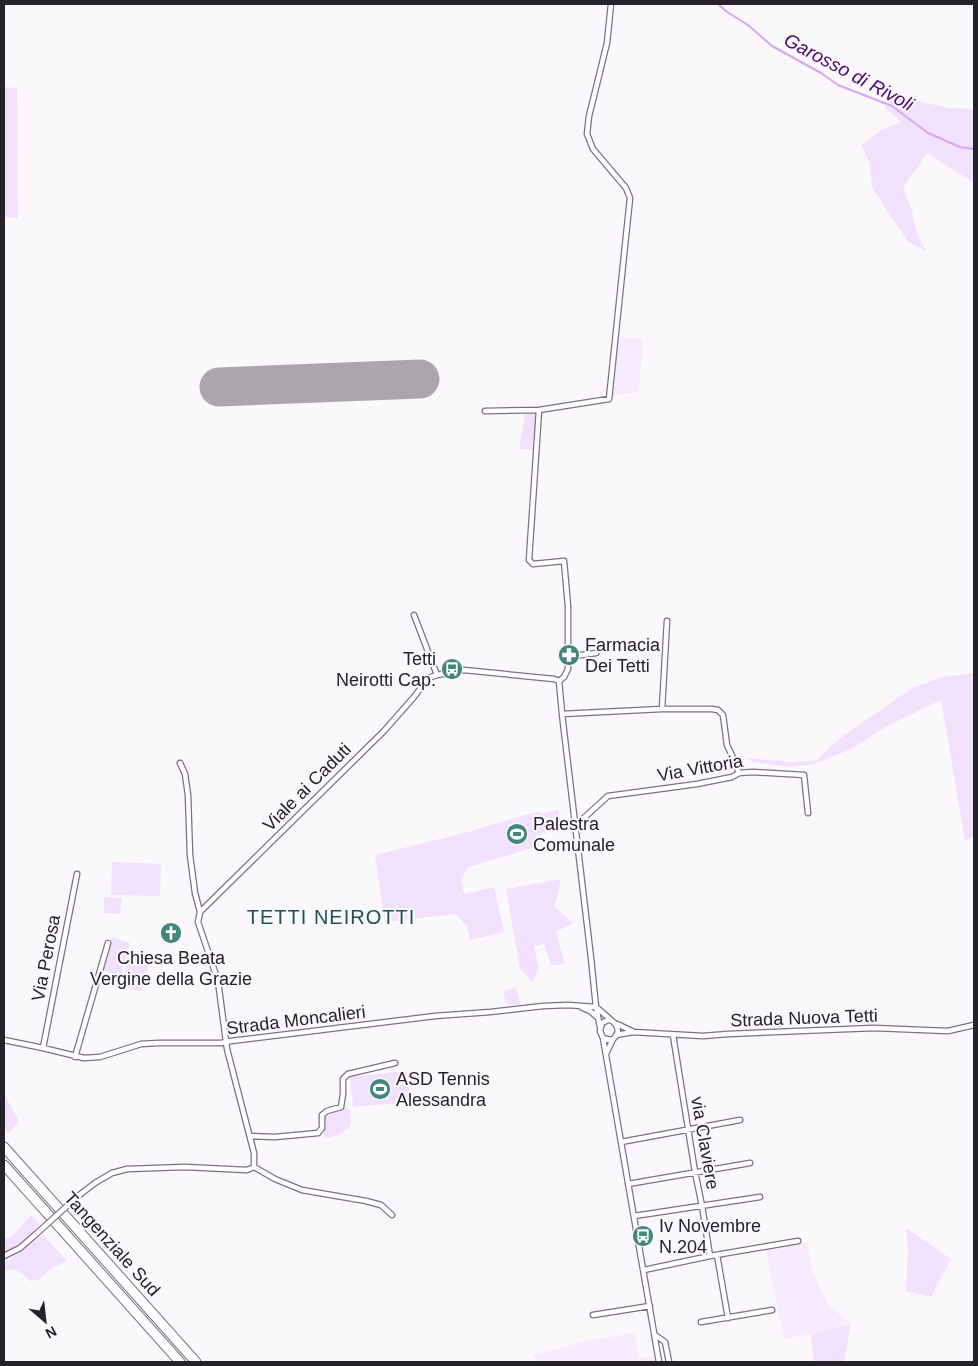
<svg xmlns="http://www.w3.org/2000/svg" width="978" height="1366" font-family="Helvetica,sans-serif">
	<rect width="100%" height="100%" fill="#fbf8fc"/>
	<path fill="#f5ebfc" d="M618 337 643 339 639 391 611 397Z
		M807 1242 812 1269 819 1287 831 1307 851 1324 811 1334 784 1339 766 1251Z
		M635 1333 639 1359 654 1356 655 1362H538L533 1355 590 1340Z"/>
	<path fill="#f1e1fd" d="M4 87 17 88 18 218 4 217Z
		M895 96 949 108 974 109V183L927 153 903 188 912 211 916 231 926 251 909 242 888 213 872 186 870 163 861 145 880 131 901 122 885 108Z
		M525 414H536L533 450 519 449Z
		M974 673V837L965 840 941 700 887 726 851 749 814 764 789 767 753 762 745 758 792 762 817 760 840 738 914 687 943 677Z
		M558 809 562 828 537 835 539 846 468 867 461 880 464 894 494 887 504 932 470 940 467 926 456 914 385 922 375 855 472 831 483 827 540 811 541 814Z
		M112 862 161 864 160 896 111 895Z
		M561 879 555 907 573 923 556 932 565 964 551 966 544 944 534 946 539 969 532 982 520 969 506 889Z
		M104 897 122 898 120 914 104 913Z
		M112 937 130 943 121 976 102 970Z
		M130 955 150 961 141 992 120 985Z
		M516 988 520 1004 509 1005 506 1003 503 991Z
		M407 1071 410 1102 353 1107 350 1077Z
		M4 1094 19 1121 9 1133 4 1129Z
		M346 1106V1108L350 1109 351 1125C343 1134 337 1137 325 1138L323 1127 325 1117Z
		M31 1215 39 1223 32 1234 12 1249 4 1253V1239L13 1235Z
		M906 1228 951 1259 931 1297 906 1291 908 1248Z
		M43 1235 67 1261 52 1268 38 1280 30 1281 21 1273 14 1269 4 1271V1262L8 1261Z
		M851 1324 844 1362H814L811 1334Z"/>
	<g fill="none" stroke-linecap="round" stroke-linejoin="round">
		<path stroke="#d5a6f5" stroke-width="2" d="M718 4 727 12 748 25 772 46 821 73 838 85 892 106 928 133 960 147 974 149"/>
		<path stroke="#aaa6ab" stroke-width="39" d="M219 387 420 379"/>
		<g stroke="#7c7184" stroke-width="7">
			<path id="street" d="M485 411 539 410
				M414 615 437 675
				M567 657 596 653
				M559 681 564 677 568 669V606L564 561 533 564 529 560 539 410 609 399 630 198 626 188 593 149 587 134 589 116 594 96 607 43 611 4
				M559 681 562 714 591 958 596 1007 600 1027
				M662 709 667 621
				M562 714 662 709H712L718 710 723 715 727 745 734 760 739 773
				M180 763 185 774 188 795 190 855 195 893 200 912 198 922 218 981 227 1049 254 1153V1167
				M575 826 608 796 697 784 732 777 739 773 753 772 804 775 808 813
				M200 912 384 731 414 697 428 678 437 675 464 670 554 679 559 681
				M581 1007 590 1011 597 1017
				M596 1007 611 1020
				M617 1024 632 1031
				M616 1035 633 1032 703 1036 728 1034 874 1028 948 1031 974 1025
				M673 1035 695 1172 702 1206 710 1256
				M603 1038 611 1040C621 1035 619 1026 611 1020H608L602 1023 600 1031 603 1038 659 1362
				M4 1040 43 1048 84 1058 100 1057 141 1044 159 1043H221L231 1041 435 1016 490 1012 543 1006 568 1005 596 1007
				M43 1048 77 874
				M606 1054 613 1039
				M75 1057 108 943
				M250 1136 275 1137 318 1133 322 1128V1115L327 1111 341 1107 343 1094V1079L348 1074 395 1063
				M621 1142 740 1120
				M254 1167 275 1179 302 1190 366 1201 381 1205 392 1215
				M628 1184 750 1163
				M78 1196 95 1183 112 1173 127 1169 185 1167 247 1170 254 1167
				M634 1216 760 1197
				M717 1255 728 1318
				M4 1256 20 1248 35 1235
				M644 1270 710 1256 798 1241
				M593 1315 650 1306
				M701 1322 772 1310
				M655 1335 665 1342 669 1362"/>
		</g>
		<g stroke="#7c7184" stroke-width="11">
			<path id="highway" d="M4 1147 196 1362
				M4 1165 180 1362"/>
		</g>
		<use href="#street" stroke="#fff" stroke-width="4.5"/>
		<use href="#highway" stroke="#fff" stroke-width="9"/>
		<g stroke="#7c7184" stroke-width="7" stroke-linecap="butt">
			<path id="street-bridge" d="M35 1235 78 1196"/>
		</g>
		<use href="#street-bridge" stroke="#fff" stroke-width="4.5"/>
	</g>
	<defs>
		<g id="pharmacy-disc" transform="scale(1.125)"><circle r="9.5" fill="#43877c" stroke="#fbf8fc"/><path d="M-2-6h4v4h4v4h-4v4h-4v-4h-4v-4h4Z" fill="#fff"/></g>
		<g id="bus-disc" transform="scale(1.125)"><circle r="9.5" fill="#43877c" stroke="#fbf8fc"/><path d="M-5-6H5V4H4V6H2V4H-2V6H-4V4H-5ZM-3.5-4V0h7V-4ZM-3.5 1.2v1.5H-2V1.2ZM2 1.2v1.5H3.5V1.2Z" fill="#fff"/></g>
		<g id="stadium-disc" transform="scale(1.125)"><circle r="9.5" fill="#43877c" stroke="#fbf8fc"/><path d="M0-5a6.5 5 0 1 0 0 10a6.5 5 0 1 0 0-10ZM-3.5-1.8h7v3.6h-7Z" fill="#fff"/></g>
		<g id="church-disc" transform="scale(1.125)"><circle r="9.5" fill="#43877c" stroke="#fbf8fc"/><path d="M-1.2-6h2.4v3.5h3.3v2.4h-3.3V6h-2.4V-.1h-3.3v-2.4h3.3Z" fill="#fff"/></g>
	</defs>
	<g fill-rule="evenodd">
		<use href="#pharmacy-disc" x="569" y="655"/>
		<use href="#bus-disc" x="452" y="669"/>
		<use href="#stadium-disc" x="517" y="834"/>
		<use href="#church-disc" x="171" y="933"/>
		<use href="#stadium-disc" x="380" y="1089"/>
		<use href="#bus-disc" x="643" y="1236"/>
	</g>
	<g text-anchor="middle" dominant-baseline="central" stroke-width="4" stroke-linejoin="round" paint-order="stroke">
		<g font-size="18" fill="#262229" stroke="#fbf8fc" text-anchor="start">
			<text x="585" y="645">Farmacia<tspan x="585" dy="21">Dei Tetti</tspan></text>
			<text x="436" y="659" text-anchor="end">Tetti<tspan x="436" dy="21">Neirotti Cap.</tspan></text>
			<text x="533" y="824">Palestra<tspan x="533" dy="21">Comunale</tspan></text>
			<text x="171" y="958" text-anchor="middle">Chiesa Beata<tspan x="171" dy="21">Vergine della Grazie</tspan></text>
			<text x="396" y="1079">ASD Tennis<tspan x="396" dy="21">Alessandra</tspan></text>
			<text x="659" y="1226">Iv Novembre<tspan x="659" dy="21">N.204</tspan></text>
		</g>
		<g font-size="18" fill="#262229" stroke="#fbf8fc">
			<text transform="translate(700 768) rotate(-10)">Via Vittoria</text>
			<text transform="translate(307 787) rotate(-45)">Viale ai Caduti</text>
			<text transform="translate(46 958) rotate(-79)">Via Perosa</text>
			<text transform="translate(804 1018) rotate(-2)">Strada Nuova Tetti</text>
			<text transform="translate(296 1020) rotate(-7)">Strada Moncalieri</text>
			<text transform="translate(705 1143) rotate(80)">via Claviere</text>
			<text transform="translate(112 1244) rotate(48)">Tangenziale Sud</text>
		</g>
		<g font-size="19" font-style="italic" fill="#4c0b6a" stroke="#fbf8fc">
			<text transform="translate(849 72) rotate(28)">Garosso di Rivoli</text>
		</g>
		<g font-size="20" letter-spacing="1" fill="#1c544b" stroke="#fbf8fc">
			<text x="331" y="917">TETTI NEIROTTI</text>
		</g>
	</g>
	<rect width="978" height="1366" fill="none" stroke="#262229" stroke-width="10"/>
	<g transform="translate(45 1321) rotate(152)" stroke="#fbf8fc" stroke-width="4" paint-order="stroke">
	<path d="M0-4L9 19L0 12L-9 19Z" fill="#262229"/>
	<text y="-8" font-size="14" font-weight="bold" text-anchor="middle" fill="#262229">N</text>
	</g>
</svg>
